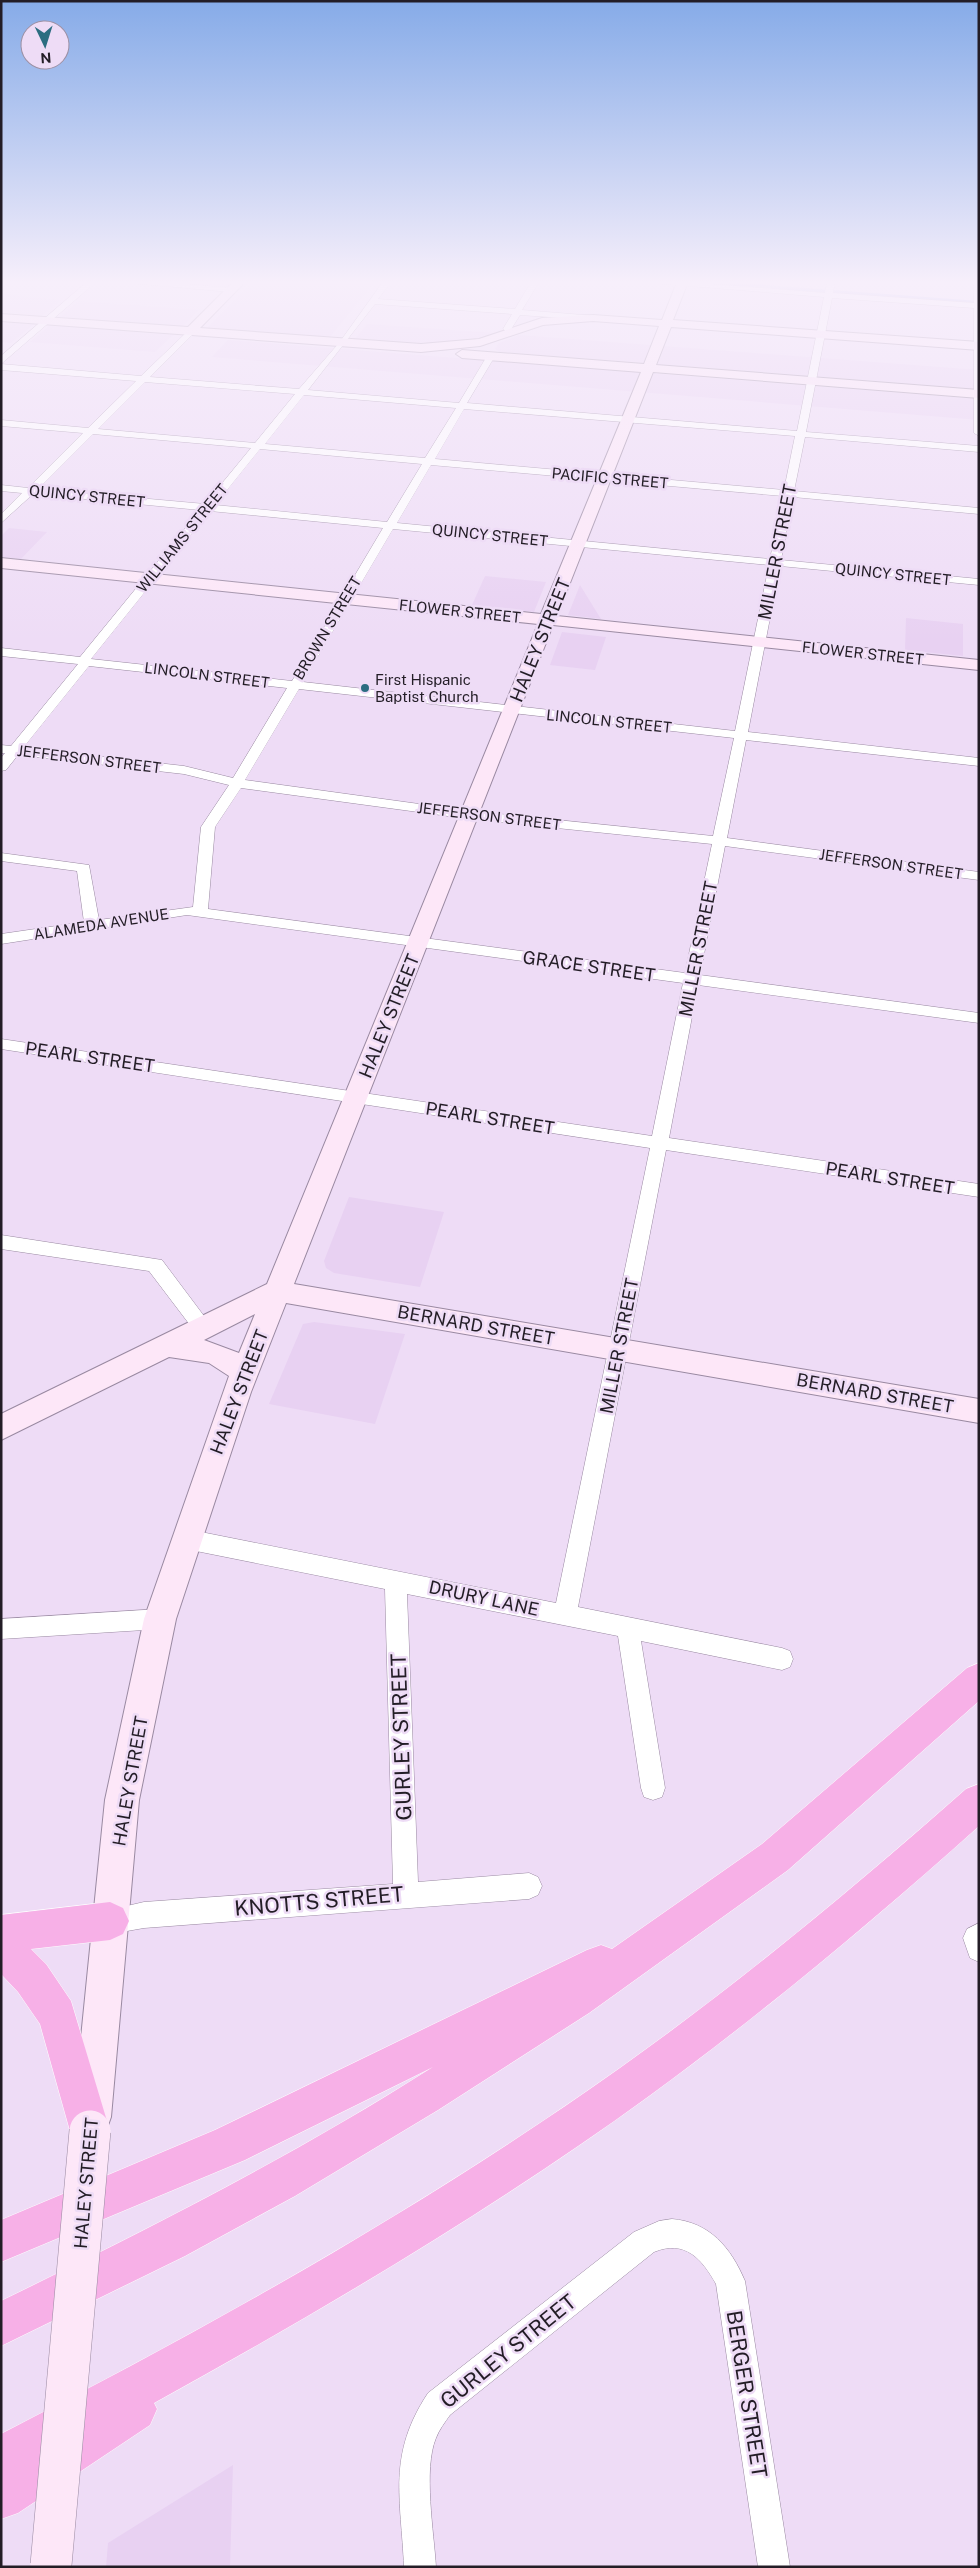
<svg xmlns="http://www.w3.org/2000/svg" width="980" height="2568" font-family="'Public Sans',sans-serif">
	<rect width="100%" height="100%" fill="#eedcf6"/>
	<path fill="#e8d1f2" d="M252 282H375L329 338 206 329Z
		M1 293 17 295 16 296 61 300 42 316 1 312Z
		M79 301 199 310 182 327 60 317Z
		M1 322H10L34 324 11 343 1 342Z
		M367 324 466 331 497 333 484 339 432 346 354 340Z
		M50 325 173 335 155 352 30 342Z
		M519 335 979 370V389L500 352 495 349 499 343Z
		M228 340 979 399V420L212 357Z
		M9 528 47 532 21 559 1 557V536Z
		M485 576 546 582 534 612 472 605Z
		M580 585 601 619 568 615Z
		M906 618 963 624V656L905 650Z
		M562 632 606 637 595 670 550 665Z
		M349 1197 444 1212 420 1287 334 1273 326 1268 324 1261Z
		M314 1322 405 1334 375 1424 269 1404 303 1324Z
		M233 2465 230 2567H106L108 2543Z"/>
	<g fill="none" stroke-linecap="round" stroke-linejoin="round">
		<path fill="#939de8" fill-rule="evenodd" d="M688 282H726L979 301V305Z"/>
		<g stroke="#9989a1" stroke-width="1">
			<path id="street" d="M87 282H96L1 364V356Z
				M119 282H162L232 288 236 290 232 292Z
				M383 282H391L378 299 515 309 531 282H539L522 310 608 317 612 319 608 321 520 315 510 331 507 332 503 329 512 314 375 304 308 390 459 403 487 356 491 353 495 356 467 403 797 431 824 297 640 282H684L825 293 827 282H835L833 293 974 303V282H979V436L974 433V308L832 298 806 432 979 446V452L805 437 794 491 979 508V514L793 497 781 560 979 579V585L780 566 748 732 979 758V766L746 740 727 838 979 872V880L725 846 700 975 979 1013V1023L698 985 669 1138 979 1184V1197L666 1150 578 1607 782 1648 790 1651 793 1659 790 1667 782 1670 641 1641 665 1788 662 1797 653 1800 644 1797 641 1788 618 1636 407 1594 418 1882 529 1873 538 1877 542 1886 538 1895 529 1899 144 1928 110 1934 101 1930 97 1921 101 1912 144 1902 393 1884 385 1589 186 1549 178 1546 175 1539 178 1532 186 1529 556 1603 650 1148 1 1049V1039L652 1136 683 983 187 915 1 944V934L84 922 77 871 1 861V853L89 865 99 920 193 907 201 827 229 785 184 774 18 755 6 770 1 771V758L5 753H1V745L11 746 78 664 1 656V648L80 657 200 510 33 494 1 523V514L22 493 1 491V485L28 488 83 433 1 426V420L88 428 136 381 1 370V364L141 376 190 329 193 330V334L150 377 299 389 339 343ZM145 382 295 394 255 443 98 429ZM304 395 456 408 425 458 265 444ZM464 409 795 436 784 490 435 459ZM93 434 251 448 205 504 38 489ZM260 449 422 464 387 522 215 505ZM431 465 783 496 770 559 397 523ZM210 511 383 528 292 681 91 659ZM393 529 769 565 735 731 303 682ZM89 666 287 688 233 778 184 766 23 748ZM299 689 734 738 713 836 470 811 245 780ZM241 788 470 819 712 844 685 973 208 909 215 827Z
				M1 1235 162 1260 213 1328 210 1333 203 1336 196 1333 149 1271 1 1249Z
				M160 1609 168 1612 171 1619 168 1626 160 1629 1 1639V1619Z
				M979 1923V1962L970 1958 963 1938 967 1929Z
				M672 2219C710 2222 731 2248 745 2281L790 2567H758L716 2284C702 2259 685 2239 654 2252L450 2415C445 2422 439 2430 436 2438 423 2469 434 2533 436 2567H404C401 2498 387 2455 428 2393L634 2232 659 2221Z"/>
		</g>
		<g stroke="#9989a1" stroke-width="2">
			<path id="secondary" d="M233 282H245L200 328 421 344 479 339 542 318 593 315 662 320 677 282H688L673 320 979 342V350L671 327 656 365 979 390V398L653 372 557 616 979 660V670L553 625 294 1284 979 1399V1423L286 1303 251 1392 176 1619 139 1800 111 2117 106 2131 92 2136 78 2131 73 2117 105 1800 144 1619 229 1376 209 1363 169 1357 1 1440V1414L267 1284 538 624 1 568V558L541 614 641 372 462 358 456 354 462 350 644 364 659 326 593 321 543 325 480 346 421 352 1 321V314L188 327ZM255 1314 239 1353 204 1340Z"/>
		</g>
		<g stroke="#fff" stroke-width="1">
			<path id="highway" d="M979 1663V1701L788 1870 589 2013 438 2110 295 2196 185 2256 1 2346V2301C149 2229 295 2155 433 2067L245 2160 1 2262V2220L215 2130 587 1950 601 1945 612 1949 762 1844 967 1668Z
				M979 1784V1826C873 1921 764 2012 649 2096 492 2210 324 2309 154 2403L157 2409 150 2425 18 2513 1 2519V2434C215 2324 424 2207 620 2068 741 1982 855 1887 966 1789Z
				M110 1902 123 1908 129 1921 123 1934 110 1940 31 1949 46 1964 71 2001 110 2131 104 2145 90 2151 76 2145 70 2131 40 2024 18 1992 1 1974V1915Z"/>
		</g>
		<use href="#street" fill="#fff" fill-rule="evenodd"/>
		<use href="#secondary" fill="#fde7f8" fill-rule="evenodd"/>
		<use href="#highway" fill="#f7b0e7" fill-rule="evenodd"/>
		<g stroke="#9989a1" stroke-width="42" stroke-linecap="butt">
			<path id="secondary-bridge" d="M51 2565 90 2131"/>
		</g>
		<use href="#secondary-bridge" stroke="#fde7f8" stroke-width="41"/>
	</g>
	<linearGradient id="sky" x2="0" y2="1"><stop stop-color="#86abe8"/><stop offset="0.44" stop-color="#f7effb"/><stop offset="1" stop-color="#f7effb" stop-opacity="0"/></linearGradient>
	<rect width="980" height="642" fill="url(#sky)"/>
	<circle fill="#2c6d81" stroke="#eedcf6" stroke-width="2" cx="365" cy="688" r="5"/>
	<g text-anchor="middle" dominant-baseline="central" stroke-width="5" stroke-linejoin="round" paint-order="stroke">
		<g font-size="15" fill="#231d26" stroke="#eedcf6">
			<text transform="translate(610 478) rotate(5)">PACIFIC STREET</text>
			<text transform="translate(87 496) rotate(6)">QUINCY STREET</text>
			<text transform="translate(490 535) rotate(6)">QUINCY STREET</text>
			<text transform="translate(182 538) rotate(-51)">WILLIAMS STREET</text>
			<text transform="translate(893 574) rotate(6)">QUINCY STREET</text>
			<text transform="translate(460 611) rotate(6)">FLOWER STREET</text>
			<text transform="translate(327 628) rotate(-59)">BROWN STREET</text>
			<text transform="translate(863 653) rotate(6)">FLOWER STREET</text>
			<text transform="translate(207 675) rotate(7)">LINCOLN STREET</text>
			<text transform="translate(609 721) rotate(6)">LINCOLN STREET</text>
			<text transform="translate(89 759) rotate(7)">JEFFERSON STREET</text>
			<text transform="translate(489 816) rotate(7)">JEFFERSON STREET</text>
			<text transform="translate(891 864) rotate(8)">JEFFERSON STREET</text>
			<text transform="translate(101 924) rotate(-9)">ALAMEDA AVENUE</text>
		</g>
		<g font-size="15" fill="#231d26" stroke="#eedcf6" text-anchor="start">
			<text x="375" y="679">First Hispanic<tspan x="375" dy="17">Baptist Church</tspan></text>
		</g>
		<g font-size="18" fill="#231d26" stroke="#eedcf6">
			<text transform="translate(777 552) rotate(-79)">MILLER STREET</text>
			<text transform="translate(540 640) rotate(-68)">HALEY STREET</text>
			<text transform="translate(698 949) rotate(-79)">MILLER STREET</text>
			<text transform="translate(589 966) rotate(8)">GRACE STREET</text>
			<text transform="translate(389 1016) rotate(-68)">HALEY STREET</text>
			<text transform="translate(90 1057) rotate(8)">PEARL STREET</text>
			<text transform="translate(490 1118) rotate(9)">PEARL STREET</text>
			<text transform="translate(890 1178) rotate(9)">PEARL STREET</text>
			<text transform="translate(476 1325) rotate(10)">BERNARD STREET</text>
			<text transform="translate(619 1346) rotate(-79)">MILLER STREET</text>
			<text transform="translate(239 1392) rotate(-69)">HALEY STREET</text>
			<text transform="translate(875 1393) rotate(10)">BERNARD STREET</text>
			<text transform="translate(484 1598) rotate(12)">DRURY LANE</text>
			<text transform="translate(130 1781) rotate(-80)">HALEY STREET</text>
			<text transform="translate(86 2183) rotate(-85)">HALEY STREET</text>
		</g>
		<g font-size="21" fill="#231d26" stroke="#eedcf6">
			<text transform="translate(401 1737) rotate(-92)">GURLEY STREET</text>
			<text transform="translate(319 1901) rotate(-5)">KNOTTS STREET</text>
			<text transform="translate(508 2351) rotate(-39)">GURLEY STREET</text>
			<text transform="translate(747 2394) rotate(81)">BERGER STREET</text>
		</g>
	</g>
	<rect width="980" height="2568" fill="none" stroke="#231d26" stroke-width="5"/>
	<g transform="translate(45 45) rotate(176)"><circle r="24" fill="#eedcf6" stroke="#9d90a3"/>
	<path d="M0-4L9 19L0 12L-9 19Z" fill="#2c6d81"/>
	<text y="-8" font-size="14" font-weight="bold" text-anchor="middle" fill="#231d26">N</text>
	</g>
</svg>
